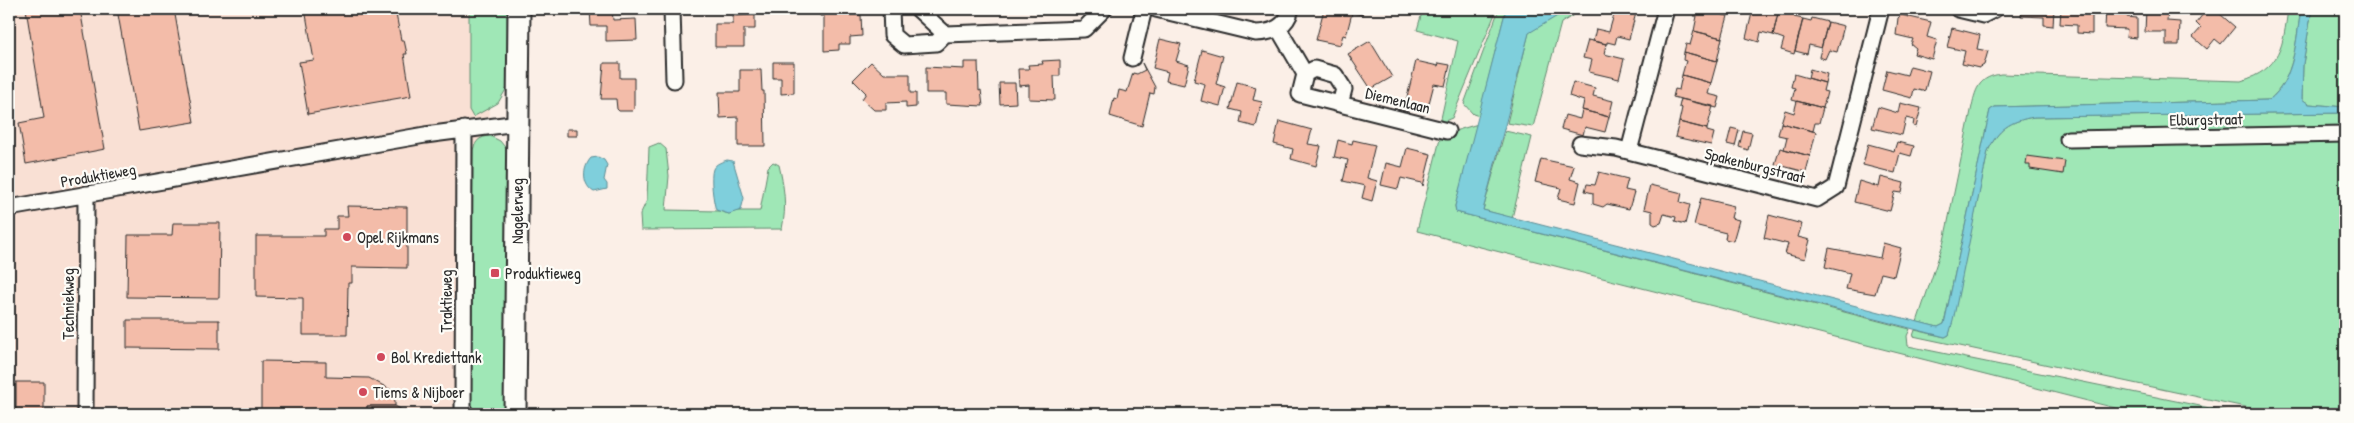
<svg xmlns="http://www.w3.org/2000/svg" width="2354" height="423" font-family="'Patrick Hand',sans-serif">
	<rect width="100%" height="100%" fill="#fbefe7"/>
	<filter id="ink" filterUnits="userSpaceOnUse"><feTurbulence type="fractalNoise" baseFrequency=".02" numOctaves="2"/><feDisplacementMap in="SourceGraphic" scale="10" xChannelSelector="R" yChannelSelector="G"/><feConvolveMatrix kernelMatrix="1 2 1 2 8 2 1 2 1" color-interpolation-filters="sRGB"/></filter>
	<g filter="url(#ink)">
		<path fill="#f9e0d4" d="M9 9H493L480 414H9Z"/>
		<path fill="#9fe7b6" stroke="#658970" d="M469 9H507L508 86 498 103 473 117 469 110Z
			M1423 9H1497L1452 118 1440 123 1458 41 1417 30Z
			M1499 9H1506L1479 116 1473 114 1464 104Z
			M1569 9H1583L1561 23 1533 127 1507 123 1529 32Z
			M2288 9H2301C2296 39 2295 79 2269 100L1995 107 1990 110 1944 324 1938 327 1917 322 1944 241 1972 106C1976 87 1980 77 2001 74L2241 81C2281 69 2283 46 2288 9Z
			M2312 9H2345V107L2309 104 2302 99 2303 64Z
			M2345 113V414H2278L1913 336 1915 330 1945 337 1949 335 1988 151C1998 129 2010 121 2034 117Z
			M1478 124 1455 206 1456 212 1910 329 1907 336 1908 346 2239 414H2139L1417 231 1441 135Z
			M1505 131 1532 137 1512 218 1483 210Z
			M490 136 500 141 508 151 504 414H471L473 150C476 140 480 137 490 136Z
			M659 143 666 149 669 176 666 210 719 211 729 214 736 211H760L768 167 773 162 779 165C784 187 787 206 782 229L641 230 640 215 647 200 649 147Z"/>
		<path fill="#7fcfdc" stroke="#5d8d95" d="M1506 9H1569L1529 33 1483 210 1938 327 1944 324 1990 110 1995 107 2269 100C2295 80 2296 39 2301 9H2312L2303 64 2302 99 2309 104 2345 107V113L2034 117C2010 121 1998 129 1988 151L1953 321 1949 335 1945 337 1456 212 1455 206Z
			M598 157 604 160 607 165 604 180 607 184V189L594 192C582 185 582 168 591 158Z
			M727 160 733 161 744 198 741 210 729 214 716 210C713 201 710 177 713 169 716 163 722 162 727 160Z"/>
		<path fill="#f3bca9" stroke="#2b2b2b" d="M26 9H80L105 149 26 164 19 123 44 118Z
			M117 9H174L194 122 139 131Z
			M305 9H395L401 40H404L407 54H404L411 96 308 114 299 62 314 60Z
			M590 9H612L613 20 636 19 637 40 606 41V26H591Z
			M820 9H850V15H861L862 36 850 37V44H839V50L824 51V16H820Z
			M1324 9H1364L1362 15 1352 13 1346 36 1343 35 1340 45 1316 40Z
			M1607 9H1628V11L1636 13 1629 39 1617 36 1615 44 1607 42V44L1593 41 1596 29 1609 32 1615 11Z
			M1696 9 1728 16 1722 38 1694 31 1697 16H1694Z
			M1753 9H1779L1773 35 1761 32 1759 42 1746 38Z
			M1779 9 1795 13 1794 17 1803 19 1794 54 1781 50 1784 39 1773 35Z
			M2022 9H2054L2053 26 2044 25V17L2021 16Z
			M2061 9H2083L2082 13 2092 14V34L2077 33V25L2060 24Z
			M2106 9H2128L2127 17 2137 18V38L2126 37 2127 29 2105 28Z
			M2146 9H2168L2167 21 2180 22 2179 45H2166V32H2145Z
			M2207 9H2225L2220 14 2235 27 2221 44 2215 39 2207 49 2193 37 2201 28 2196 23Z
			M755 15V29H744V47H715V24H733V16Z
			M1901 15 1931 22 1927 37 1937 40 1932 59 1914 54 1916 48 1911 44 1913 39 1896 35 1898 18Z
			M1812 18 1828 22 1821 48 1809 45 1807 54 1795 51 1803 19 1811 21Z
			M1828 22 1844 26 1837 52 1829 50 1825 59 1819 57Z
			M1952 28 1980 35 1977 49 1988 51 1984 65 1979 68 1962 64 1965 51 1947 47Z
			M1694 31 1722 38 1717 61 1684 52 1686 44 1690 45Z
			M1160 39 1181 44 1176 61 1189 65 1184 85 1166 81 1168 72 1153 68Z
			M1588 40 1606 44 1604 54 1624 59 1619 79 1589 72 1592 60 1583 58Z
			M1370 41 1392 77 1371 89 1348 54Z
			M1202 50 1223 56 1216 84 1225 87 1220 106 1201 101 1205 84 1194 81Z
			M1684 52 1717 61 1711 83 1682 75 1686 61 1683 60Z
			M1060 60V76H1054L1055 100 1029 99V85L1019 86 1018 69H1029L1028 65 1043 64 1042 61Z
			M1416 61 1438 66 1439 63 1450 65 1445 86 1434 84 1428 107 1406 101Z
			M773 62H794V93L781 94V78H773Z
			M871 62 884 74H910V93H916V107L906 108V102L886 103V110H874L862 99 866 93 853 80Z
			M964 62H978L979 91 981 90 983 106 946 104V93H926V67L964 69Z
			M604 63H620V78H634V109L632 111H619L617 109 616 99H601Z
			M1142 63 1155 87 1154 94 1150 93 1142 126 1110 116 1114 98 1117 99 1119 90 1127 92 1133 73 1137 74 1145 70Z
			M1910 66 1930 71 1925 90 1922 91 1914 89 1912 98 1882 90 1887 70 1907 75Z
			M1810 69 1827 74 1825 83 1808 78Z
			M740 70H761L762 91H764L765 146H738V117L720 118 719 92H740Z
			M1794 74 1825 83 1823 91 1827 92 1823 108 1792 100 1795 88 1791 87Z
			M1682 75 1711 83 1708 94 1720 97 1717 108 1673 97 1675 89 1679 90Z
			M1237 82 1256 87 1253 100 1262 102 1256 127 1240 123 1242 112 1230 109Z
			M1573 82 1595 88 1593 96 1613 101 1609 117 1582 110 1584 101 1569 96Z
			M999 83H1015L1016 103 1000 104Z
			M1681 99 1713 106 1707 129 1679 122 1682 108 1679 107Z
			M1797 101 1823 108 1819 123H1815L1813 131 1781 123 1785 110 1794 113Z
			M1900 103 1921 108 1916 127 1913 126 1914 120 1906 118 1902 135 1872 128 1878 107 1898 113Z
			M1582 110 1609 117 1605 132 1585 127 1583 135 1561 129 1565 115 1580 119Z
			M1279 121 1312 130 1308 144 1321 146 1316 166 1291 159 1293 149 1274 144Z
			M1679 122 1707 129V131L1714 133 1711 145 1675 137Z
			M1781 123 1816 132 1810 156 1784 149 1787 137 1778 135Z
			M1731 128 1739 130 1735 146 1727 144Z
			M567 129H577V136H567Z
			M1743 131 1752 133 1748 150 1739 147Z
			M1338 140 1352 144 1353 140 1375 145 1367 178 1377 181 1372 201 1362 198 1365 186 1343 181 1348 160 1335 157 1334 158Z
			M1897 142 1914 146 1911 156 1900 153 1895 173 1863 165 1868 144 1894 151Z
			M1407 148 1431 154 1423 186 1422 183 1401 178 1398 189 1381 185 1386 163 1402 167Z
			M1780 148 1810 156 1806 172 1775 164Z
			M2027 156 2065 161 2063 174 2030 169V165H2026Z
			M1541 159 1574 166 1570 179 1580 182 1575 203 1558 199 1561 188 1535 182Z
			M1599 172 1628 179 1625 190 1634 192 1629 209 1607 204 1603 207 1593 204V193L1585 191 1587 184 1595 185Z
			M1881 177 1904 183 1902 193 1895 192 1890 211 1854 202 1859 181 1879 187Z
			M1650 185 1682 193 1680 202 1690 205 1685 224 1675 221 1676 217 1664 214 1661 223 1655 225 1652 223V211L1644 209Z
			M1701 198 1734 206 1731 218 1739 220 1733 241 1725 239 1726 233 1694 225Z
			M347 206 407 207V268L352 267V283H348L347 335H303V298L256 297V236H324V229H337V216H348Z
			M1769 215 1802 224 1798 237 1810 240 1805 259 1785 254 1788 244 1764 238Z
			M173 223H220L219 298 127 297 128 235H172Z
			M1883 243 1901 248 1894 276 1881 273 1875 294 1846 289 1850 273 1825 267 1829 248 1880 258Z
			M127 320H219V349L127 348Z
			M261 361 326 362V377L369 378 395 392V406H367V414H261Z
			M16 382H44V414H16Z
			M367 406H395L409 414H367Z"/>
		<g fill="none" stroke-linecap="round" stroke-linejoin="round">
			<g stroke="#2b2b2b" stroke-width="19">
				<path id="street" d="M672 9 674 80
					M891 9 892 35 904 45 936 43 945 34
					M918 9 945 34 1084 29 1104 9
					M1156 9 1256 33C1273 33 1287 26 1291 9
					M1958 9 1983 15 1995 9
					M1278 28 1305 74 1300 94 1447 131
					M1132 58 1144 9
					M1305 74 1314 69 1335 75 1344 89 1340 104
					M2068 139 2345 134
					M1580 144 1616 148 1817 199 1836 187 1881 9
					M1629 151 1666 9
					M9 208 425 135 518 123
					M85 414 86 194
					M463 414 464 129"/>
			</g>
			<g stroke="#2b2b2b" stroke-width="25">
				<path id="secondary" d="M515 414 519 9"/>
			</g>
			<use href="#street" stroke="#fdfcf7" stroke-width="15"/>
			<use href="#secondary" stroke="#fdfcf7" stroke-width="21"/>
		</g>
	</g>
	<g fill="#d1495b" stroke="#fdfcf7" stroke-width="2">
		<circle cx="347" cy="237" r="5"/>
		<rect x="490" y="268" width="10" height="10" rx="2.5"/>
		<circle cx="381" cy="357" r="5"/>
		<circle cx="363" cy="392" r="5"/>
	</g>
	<g text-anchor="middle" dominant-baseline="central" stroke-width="4.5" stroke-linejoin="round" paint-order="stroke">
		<g font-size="16" fill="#2b2b2b" stroke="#fdfcf7">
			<text transform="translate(1398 100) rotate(14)">Diemenlaan</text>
			<text transform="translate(2206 119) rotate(-1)">Elburgstraat</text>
			<text transform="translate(1755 165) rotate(14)">Spakenburgstraat</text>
			<text transform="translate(98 175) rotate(-10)">Produktieweg</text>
			<text transform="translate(517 211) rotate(-90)">Nagelerweg</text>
			<text transform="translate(446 301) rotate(-90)">Traktieweg</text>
			<text transform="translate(68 304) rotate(-90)">Techniekweg</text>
		</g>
		<g font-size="16" fill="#2b2b2b" stroke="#fdfcf7" text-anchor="start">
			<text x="357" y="237">Opel Rijkmans</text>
			<text x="505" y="273">Produktieweg</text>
			<text x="391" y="357">Bol Krediettank</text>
			<text x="373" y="392">Tiems &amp; Nijboer</text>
		</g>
	</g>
	<rect width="2354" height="423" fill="none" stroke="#fdfcf7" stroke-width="30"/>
	<rect x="15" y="15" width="2324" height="393" fill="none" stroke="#2b2b2b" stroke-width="2" filter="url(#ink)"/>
</svg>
